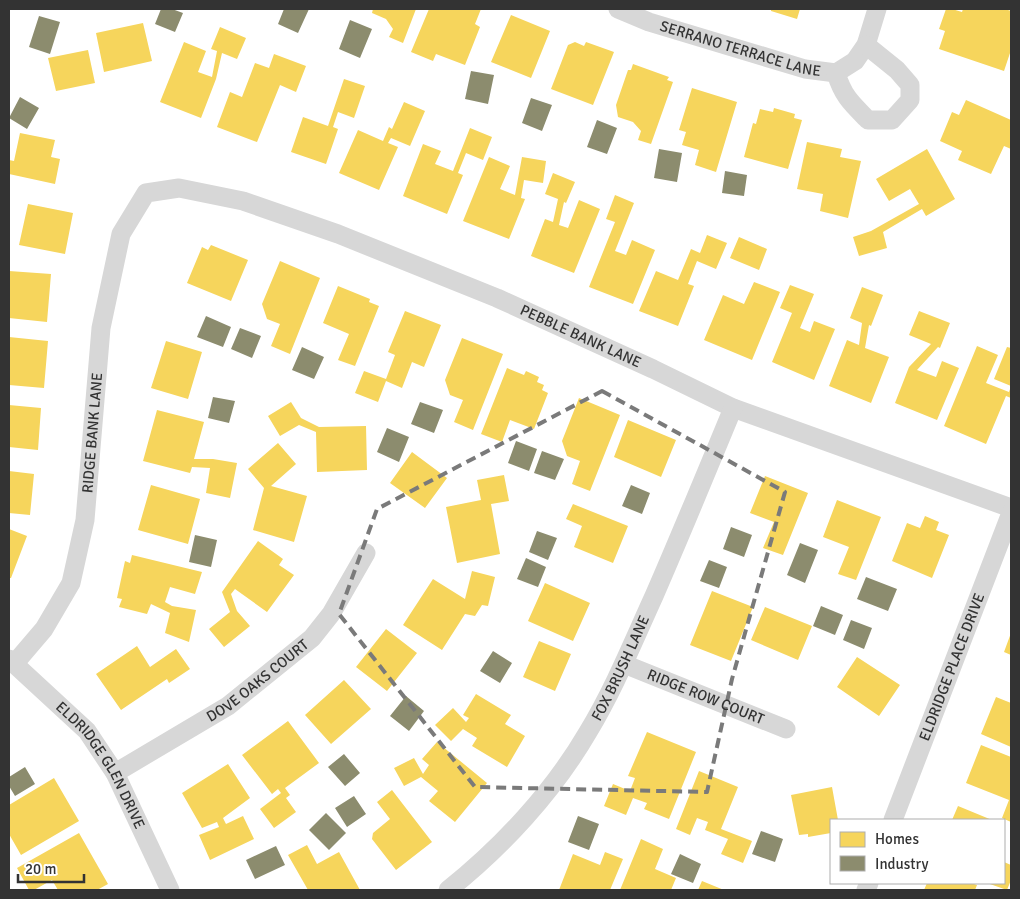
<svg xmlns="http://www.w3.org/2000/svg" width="1020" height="899" font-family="Signika,sans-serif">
	<rect width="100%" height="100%" fill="#fff"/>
	<path fill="#f6d55c" d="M373 9H416L403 43 389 37 393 29 386 19 372 13Z
		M429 9H481L475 24 480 27 465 65 436 54 433 61 411 52Z
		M771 9H800L797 19 771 11Z
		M946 9H952L962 12 963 9H1005L1011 11V50L1004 71 939 49 945 31 939 29Z
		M511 15 550 31 531 78 491 62Z
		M143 23 152 61 104 72 96 33Z
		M220 27 246 38 237 59 222 53 216 79 201 118 160 102 184 42 206 51 198 72 212 77 217 51 211 49Z
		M575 42 584 46 586 42 614 52 593 105 551 89 568 45Z
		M88 50 95 83 56 91 48 58Z
		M274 54 306 66 296 92 280 85 257 142 217 127 230 92 242 97 255 63 269 68Z
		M633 64 669 77 667 80 673 82 651 144 638 140 641 131 633 122 618 117 616 105 628 70H631Z
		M344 79 365 86 354 118 338 112 333 127 338 129 326 164 291 152 303 117 328 126Z
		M692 88 737 102 716 172 695 165 699 150 682 145 686 132 679 130Z
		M966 100 1011 120V149L1004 146 991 174 958 160 962 151 940 141 952 112 959 115Z
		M404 102 425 111 410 146 391 138 388 143 398 147 379 190 339 173 358 130 383 141 389 127 392 129Z
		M774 108 795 114 794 118 802 120 788 169 744 157 753 123 756 124 760 109 773 112Z
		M470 128 492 137 483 160 466 153 458 173 463 175 447 214 403 196 423 144 441 151 435 164 453 171Z
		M20 133 55 140 51 157 60 159 55 184 9 174V160L14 161Z
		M807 142 842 149 840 157 861 161 848 218 820 211 823 194 797 189Z
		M927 149 955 199 926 216 922 209 883 232 887 248 859 256 853 237 871 231 919 204 910 189 889 201 876 179Z
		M489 157 510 166 500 189 515 195 522 157 546 161 543 183 524 180 521 198 525 199 509 239 463 221Z
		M553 173 575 182 566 203 564 202 559 225 568 228 579 200 600 209 574 273 531 256 545 219 553 222 558 199 545 194Z
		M615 195 634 203 615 251 626 255 632 240 655 250 633 304 589 287 615 222 606 219Z
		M28 204 73 213 65 254 19 245Z
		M707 235 727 243 716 269 697 261 688 284 694 286 678 326 639 311 656 271 678 280 691 249 700 253Z
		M739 237 767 249 759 270 730 258Z
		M211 245 248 260 231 301 187 283 202 247 208 250Z
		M280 261 320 278 290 354 271 346 280 324 267 319 262 304Z
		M9 271 51 274 47 322 9 318Z
		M754 282 780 292 752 360 704 340 723 295 744 304Z
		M790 285 814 294 800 328 810 332 814 321 835 329 814 380 772 362 792 313 780 308Z
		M338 286 370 299 369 302 379 306 355 366 338 360 349 334 323 323Z
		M862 287 883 295 871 326 869 325 865 348 889 357 871 403 829 386 847 340 859 345 862 323 850 318Z
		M405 311 441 325 424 367 412 362 402 388 386 381 378 402 355 393 364 371 386 379 395 355 388 352Z
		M919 311 950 323 940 348 938 347 917 370 936 377 942 361 959 368 937 420 895 403 909 367 931 344 909 335Z
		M9 337 48 341 44 388 9 385Z
		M462 338 503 354 473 430 454 422 463 400 450 395 445 380Z
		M166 341 202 352 188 399 151 388Z
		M977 346 998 355 986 383 1009 392 1011 386 994 379 1007 347 1011 348V398L1006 396 986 444 944 426Z
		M507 368 524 375 526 371 539 377 537 382 544 385 542 390 548 393 534 429 510 420 502 442 481 434Z
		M579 398 620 415 590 491 572 484 580 461 567 456 562 441Z
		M291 402 301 418 319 427 366 426 367 470 317 472 316 432 299 425 280 436 268 416Z
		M9 405 41 408 38 450 9 447Z
		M157 410 204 422 194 459H213L237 463 230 498 206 493 210 468 192 467 190 473 143 461Z
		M628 420 676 440 661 477 614 457Z
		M278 443 296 464 271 486 307 496 294 542 253 530 264 488 248 469Z
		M412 452 447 478 425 508 390 483Z
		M9 471 34 474 30 515 9 513Z
		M504 475 509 501 491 504 500 554 457 563 446 507 481 500 477 480Z
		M765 476 808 493 783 555 763 548 774 522 750 513Z
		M151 485 200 499 188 544 138 530Z
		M837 500 881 517 856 580 838 574 849 547 823 537Z
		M573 504 628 526 613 563 574 547 582 526 566 519Z
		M925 516 939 522 936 530 949 535 932 578 892 561 907 523 920 528Z
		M9 529 27 536 11 578H9Z
		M258 541 283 559 279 565 294 575 267 612 235 589 231 594 237 611 250 626 224 647 209 629 230 612 222 592Z
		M132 555 202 572 195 594 170 587 165 602 172 606 196 610 189 642 165 633 170 613 151 604 147 614 119 607 122 599 117 598 125 561 130 563Z
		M472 571 495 577 488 606 482 605 475 616 465 614 442 650 403 625 433 579 465 599Z
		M545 583 590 603 573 641 528 621Z
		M712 591 753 607 731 661 690 645Z
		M765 607 812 626 798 660 751 640Z
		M386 629 417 653 387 691 356 667Z
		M1011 633V655L1004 652Z
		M539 641 571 654 555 691 523 677Z
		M137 646 150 667 176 649 190 669 169 683 167 679 121 710 96 674Z
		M857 657 900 685 879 716 837 687Z
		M344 680 371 709 331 744 305 715Z
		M476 694 511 715 505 724 525 736 507 767 472 746 477 738 463 729 451 741 435 725 453 708 466 722 469 718 463 715Z
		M996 697 1011 703V747L981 734Z
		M288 721 319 763 285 788 290 795 286 798 296 812 274 828 260 809 281 793 278 789 272 794 242 755Z
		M647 732 696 752 669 819 644 809 647 803 633 798 626 815 604 806 613 784 630 791 635 778 628 776Z
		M437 742 487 783 455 822 429 801 438 791 421 777 404 786 394 768 414 758 423 774 429 765 422 759Z
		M981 745 1011 757V822L1002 818 1009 800 966 783Z
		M228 764 250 798 223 818 226 824 243 816 254 839 210 860 199 835 219 827 217 822 202 828 182 793Z
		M699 771 738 787 721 829 752 841 743 863 721 854 728 839 705 830 708 822 697 818 690 835 676 829Z
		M54 778 79 821 21 855 9 834V805Z
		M832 787 838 820H831V833L808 837V834L799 835 791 795Z
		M392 790 432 842 396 870 372 839 373 833 390 819 377 802Z
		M958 806 992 820H952Z
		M79 833 108 884 97 890H58L52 880 34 890H29L17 868Z
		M641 839 663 849 655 869 676 878 671 890H620Z
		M307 845 317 864 339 852 360 890H308L288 855Z
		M605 852 623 859 610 890H559L573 854 600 865Z
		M1004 862 1011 865V880L1007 890 987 883H1004Z
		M702 881 724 890H698Z
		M927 883H971L977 885 975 890H924Z"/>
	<path fill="#8c8c6e" d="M161 9H172L183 13 175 32 155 24Z
		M284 9H309L298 33 278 24Z
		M39 16 60 22 50 54 29 47Z
		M350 20 372 29 360 58 339 49Z
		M471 71 494 75 488 104 465 99Z
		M20 97 39 108 27 129 9 118Z
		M531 98 552 105 542 131 522 123Z
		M597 120 617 128 607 154 587 147Z
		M659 149 682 153 677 182 654 178Z
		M725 171 747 175 744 196 722 193Z
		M206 316 231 327 223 347 197 337Z
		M240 328 261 336 252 358 231 349Z
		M302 347 324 357 314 379 292 370Z
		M213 397 235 401 229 423 208 418Z
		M420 402 443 410 434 433 411 424Z
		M387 428 409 437 399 462 377 452Z
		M516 441 537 449 529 471 508 463Z
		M542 451 564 459 555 480 534 473Z
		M631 485 650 493 642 514 622 506Z
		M731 527 752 535 744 557 723 549Z
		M537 531 557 538 548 560 529 552Z
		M195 535 217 540 211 567 189 562Z
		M800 543 818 550 805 583 787 575Z
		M526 558 546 567 538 587 517 579Z
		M709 560 727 567 719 588 700 581Z
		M866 577 897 589 888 611 857 599Z
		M821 606 843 615 835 635 813 626Z
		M851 620 872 628 864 649 843 640Z
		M493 651 512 663 500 683 480 671Z
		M406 696 424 711 409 731 390 716Z
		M344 754 360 773 345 786 328 767Z
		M25 767 35 784 15 796 9 786V777Z
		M354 796 366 814 347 827 335 808Z
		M326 813 346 833 329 850 309 830Z
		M578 816 599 824 589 850 568 842Z
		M761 831 783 839 775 862 752 854Z
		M276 846 285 865 255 879 246 860Z
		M680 854 701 864 693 883 671 874Z"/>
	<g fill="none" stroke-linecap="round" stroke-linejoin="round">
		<g stroke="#d7d7d7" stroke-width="19">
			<path id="s1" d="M618 9 649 22 805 69 836 73 855 61 866 45 877 9"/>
			<path d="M836 73C843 96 851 103 868 120H892L910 100V85L897 70 866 45"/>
			<path id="s2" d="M9 659 87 731 115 773 170 890"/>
			<path id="s3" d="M15 663 44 629 71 583 85 520 101 328 121 234 146 193 179 188 243 201 338 234 497 298 653 369 733 408 1011 508"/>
			<path id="s4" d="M624 664 786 729"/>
			<path id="s5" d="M115 773 228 706 312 638 331 614 366 553"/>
			<path id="s6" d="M893 820 1011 513"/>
			<path id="s7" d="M448 890C502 847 553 792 588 732 614 689 633 642 654 596 681 534 707 471 733 408"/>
			<path d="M866 890 869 883"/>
		</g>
	</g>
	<path fill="none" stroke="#7a7a7a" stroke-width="4" stroke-dasharray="10 6" stroke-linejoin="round" d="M602 391 785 492 732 679 707 792 475 787 339 614 377 509Z"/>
	<g text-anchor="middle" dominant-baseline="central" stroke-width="5" stroke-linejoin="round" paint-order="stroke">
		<g font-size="15" fill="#333" stroke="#fff">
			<text stroke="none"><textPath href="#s1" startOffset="129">SERRANO TERRACE LANE</textPath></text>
			<text stroke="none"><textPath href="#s3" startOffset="962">PEBBLE BANK LANE</textPath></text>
			<text stroke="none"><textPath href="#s3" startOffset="250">RIDGE BANK LANE</textPath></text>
			<text stroke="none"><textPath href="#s6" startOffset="164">ELDRIDGE PLACE DRIVE</textPath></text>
			<text stroke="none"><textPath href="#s7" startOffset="284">FOX BRUSH LANE</textPath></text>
			<text stroke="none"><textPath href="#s5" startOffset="170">DOVE OAKS COURT</textPath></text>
			<text stroke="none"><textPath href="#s4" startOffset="88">RIDGE ROW COURT</textPath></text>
			<text stroke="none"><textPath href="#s2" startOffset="142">ELDRIDGE GLEN DRIVE</textPath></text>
		</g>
	</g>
	<rect width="1020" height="899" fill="none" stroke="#333333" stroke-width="20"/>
	<rect x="830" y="819" width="175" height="65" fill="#ffffff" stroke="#adadad"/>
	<rect x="840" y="832" width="25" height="15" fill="#f6d55c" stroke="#adadad"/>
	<text x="875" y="844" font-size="15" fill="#333333">Homes</text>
	<rect x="840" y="856" width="25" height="15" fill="#8c8c6e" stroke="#adadad"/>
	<text x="875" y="869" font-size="15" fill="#333333">Industry</text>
	<path d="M18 874v8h66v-8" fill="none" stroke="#333333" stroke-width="2.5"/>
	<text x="25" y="874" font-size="15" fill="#333333" stroke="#ffffff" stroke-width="4" paint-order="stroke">20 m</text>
</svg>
